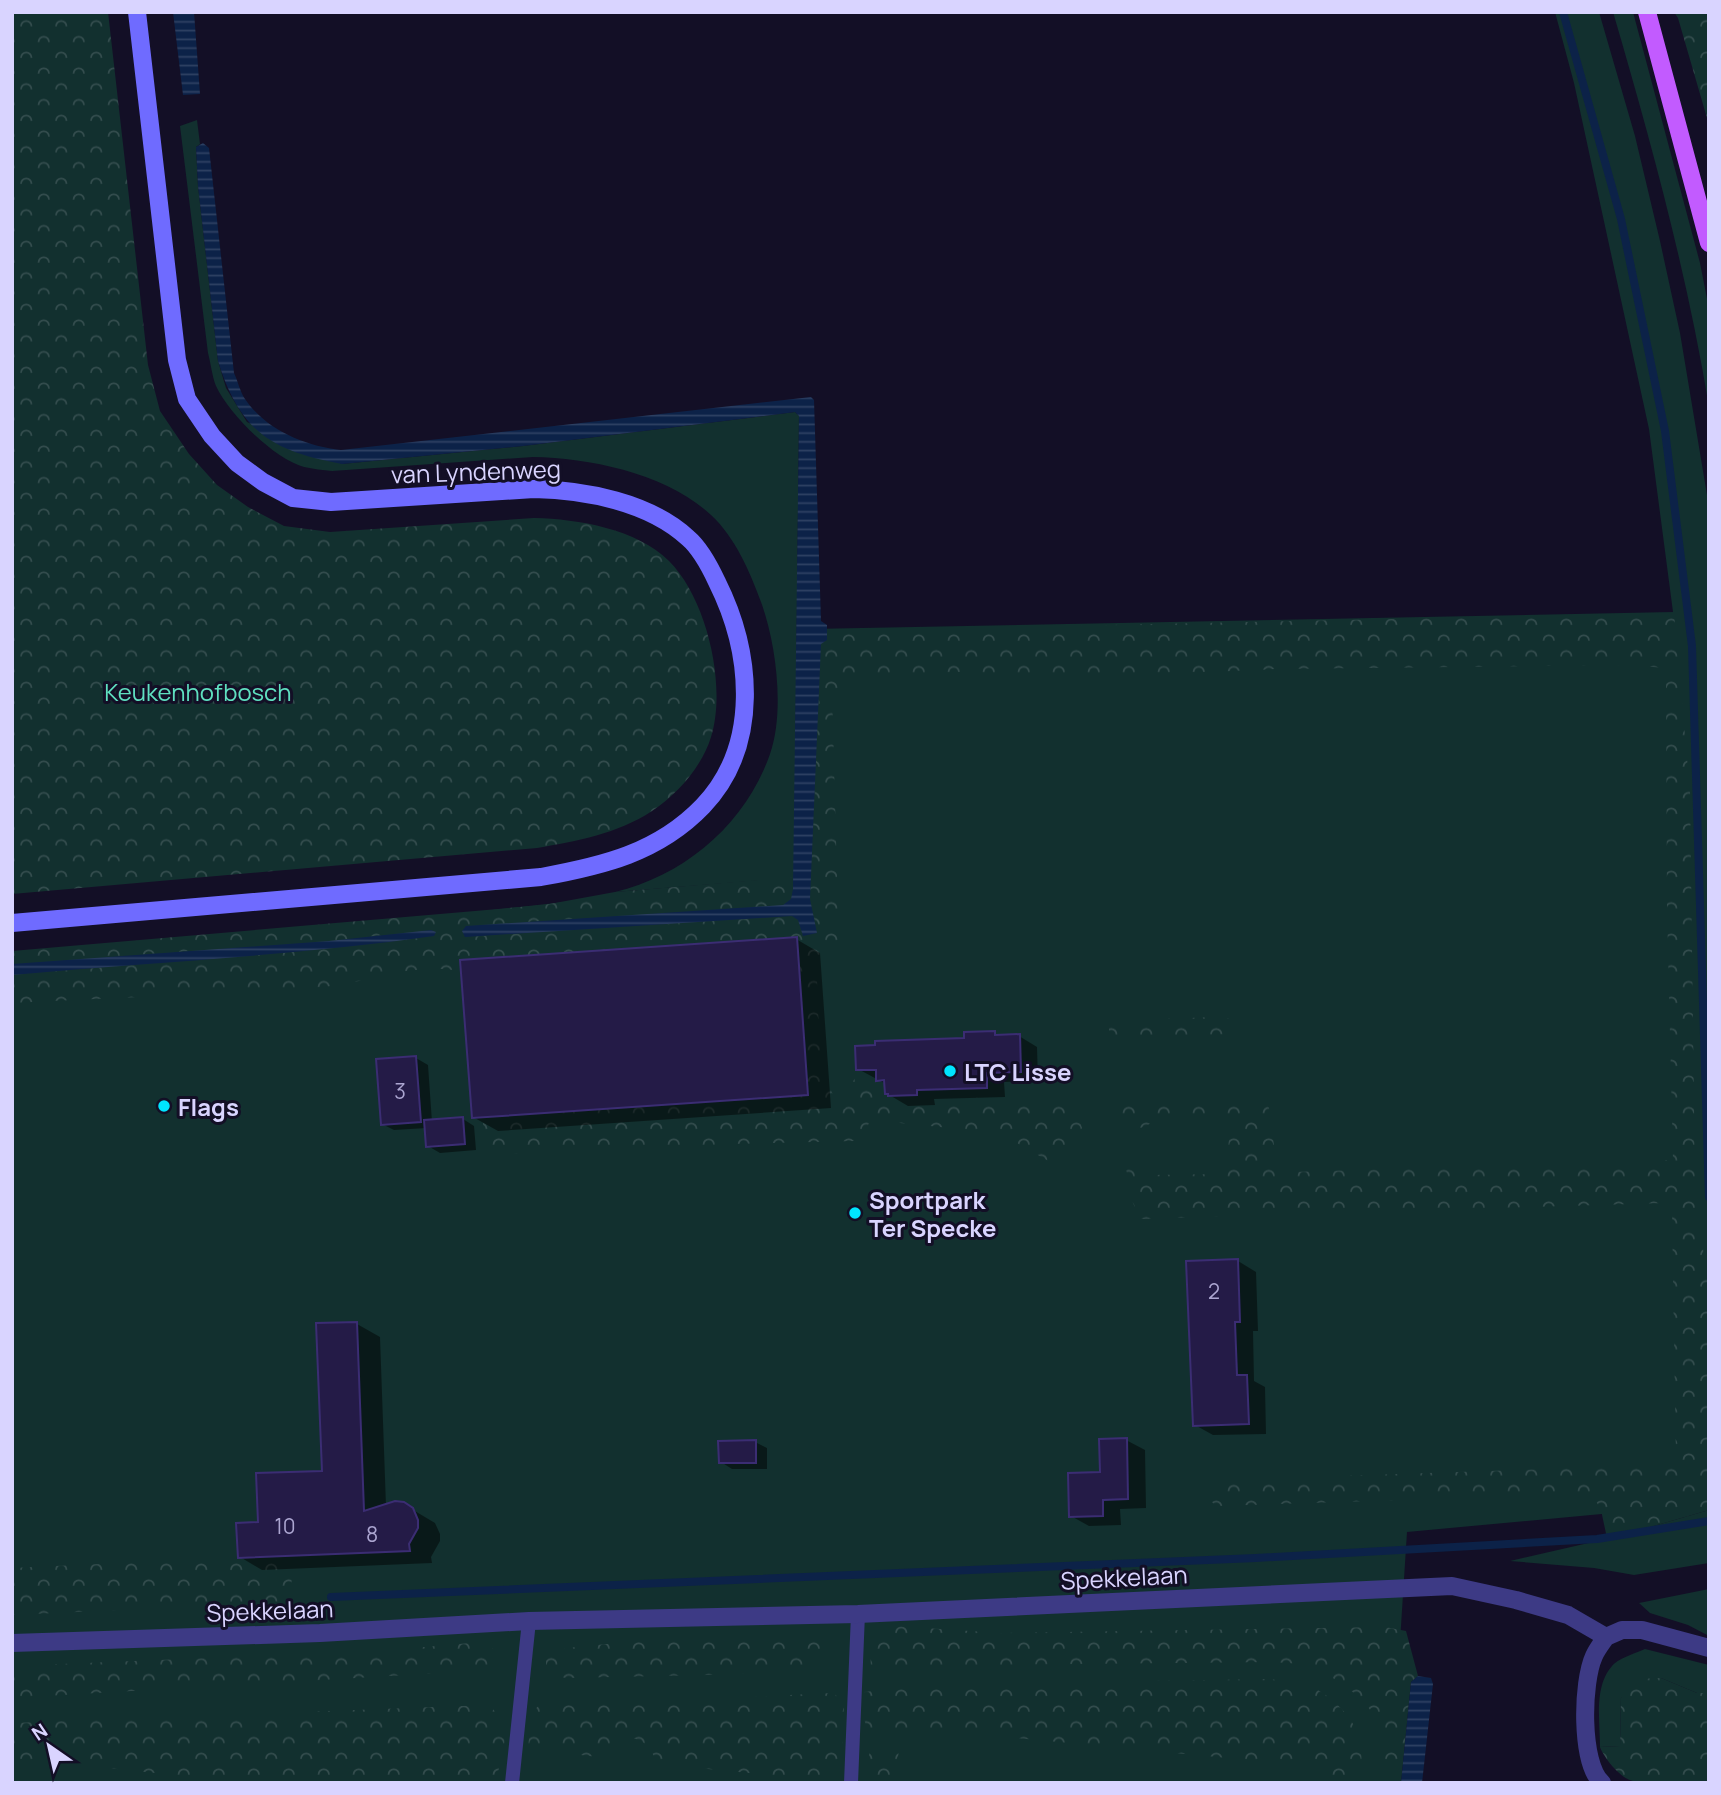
<svg xmlns="http://www.w3.org/2000/svg" width="1721" height="1795" font-family="Manrope,sans-serif">
	<defs>
		<pattern id="forest-crowns" width="20" height="18" patternUnits="userSpaceOnUse" patternTransform="scale(1.75)"><rect width="20" height="18" fill="#12302f"/><path d="M2 6a3 3 0 1 1 6 0M12 15a3 3 0 1 1 6 0" fill="none" stroke="#344d4e"/></pattern>
		<pattern id="water-rules" width="6" height="5" patternUnits="userSpaceOnUse" patternTransform="scale(1.75)"><rect width="6" height="5" fill="#0c2248"/><path d="M0 2.5h6" fill="none" stroke="#2f4163"/></pattern>
	</defs>
	<rect width="100%" height="100%" fill="#130f26"/>
	<path fill="#12302f" d="M1555 12H1599L1635 136 1660 241 1680 333 1709 507V1504L1407 1532 1391 1783H12V963L765 880 615 892C686 875 746 823 770 754 785 711 776 643 761 602 750 572 735 537 711 515 667 474 591 458 533 457L332 471C323 470 313 469 304 467 274 459 229 414 216 386 212 376 211 364 208 353L180 126 197 120 200 144 196 147 198 186 218 361 226 388 247 422 342 464 523 446 795 412 799 416 794 877 810 629 1673 612 1649 429 1574 83Z
		M1613 12H1633L1700 263 1709 309V407C1687 273 1651 142 1613 12Z
		M1709 1510V1563L1634 1575 1594 1568 1510 1561 1619 1536Z
		M1709 1589V1636L1688 1625 1650 1613 1639 1603Z
		M1645 1649 1709 1665V1693H1697L1661 1678 1621 1698 1620 1746 1600 1747C1600 1721 1593 1683 1615 1663 1623 1657 1636 1653 1645 1649Z"/>
	<path fill="url(#forest-crowns)" d="M12 12H108L148 365 160 411 189 454 217 485 248 507 284 526 330 532 534 518C578 519 637 529 669 561 707 599 727 686 711 737 702 766 678 794 652 811 617 834 577 841 537 848L12 894Z
		M1674 12H1709V125L1678 18Z
		M1674 613 1690 791 1695 1184 1709 1297V1510L1619 1536 1607 1538 1601 1510 1592 1494 1216 1506 1211 1501 1210 1484 1216 1480 1668 1465 1676 1462 1672 1213 1665 1203 1141 1219 1132 1201 1126 1168 1130 1164 1146 1162 1150 1175 1226 1174 1230 1126 1226 1121C1204 1120 1181 1117 1160 1120 1152 1121 1147 1127 1139 1128 1124 1132 1110 1121 1110 1105L1264 1101 1269 1108 1277 1168 1292 1172 1673 1160 1667 908 1666 668 1626 665 1275 669 1209 672 1044 674 958 672 867 675 832 691 839 950 817 955C817 987 816 1093 845 1109 849 1097 850 1077 863 1071L871 1077 881 1100 890 1104 969 1102C981 1092 998 1095 1007 1107L1061 1104 1080 1121 1082 1128 1064 1170 1010 1139 970 1130 870 1120 865 1133 854 1141 733 1144 487 1155 482 1116 773 1098 772 1046 453 970C406 964 368 983 322 987 219 995 115 997 12 1003V975C153 962 294 956 434 936L436 932 430 930 329 941 12 964V951L544 905 615 892 793 877 791 899 783 905 467 926 466 937 792 916 817 932 810 899 821 644 827 640V631Z
		M1222 1014 1245 1031 1242 1034 1109 1037V1021L1215 1017Z
		M291 1555 292 1602 12 1615V1568Z
		M895 1626 1000 1633 1385 1627 1406 1631 1418 1676 1411 1682 1401 1783H1381C1381 1762 1384 1738 1375 1718 1366 1697 1328 1672 1307 1666 1297 1663 1285 1663 1274 1662L1001 1665 871 1669C869 1642 874 1640 895 1626Z
		M802 1636 822 1644 821 1669 707 1675 566 1678 546 1674V1660L555 1652 567 1648 627 1642Z
		M482 1642 503 1655 509 1669 12 1698V1666L378 1651Z
		M1661 1678 1697 1693H1709V1783C1690 1783 1645 1787 1630 1780 1619 1776 1604 1758 1600 1747L1620 1746 1621 1698 1639 1679Z
		M1271 1679 1315 1688 1333 1700 1350 1718 1361 1740 1362 1783H1331L1332 1768 912 1728H867L863 1716 864 1692 900 1688 1003 1683Z
		M833 1693 844 1702 841 1782 657 1764C648 1734 621 1728 607 1758L528 1749 531 1715 538 1706Z
		M488 1705C514 1724 504 1756 494 1783H250L12 1758V1723Z
		M870 1744 899 1747 896 1783H867Z"/>
	<path fill="url(#water-rules)" d="M173 12H194L200 94 183 95Z
		M203 143 209 148 234 373C238 381 240 392 245 399 266 430 305 446 341 450L811 397 814 400 821 621 827 625V640L821 644 810 899 817 933 803 936 798 920 792 916 465 937 462 931 466 926 783 905 791 899 793 889 799 416 795 412 523 446 342 464C272 451 240 432 218 361L198 186 196 147Z
		M431 930 436 932 434 936C294 956 153 962 12 975V964L329 941Z
		M1418 1676 1431 1678 1433 1684 1422 1783H1401L1411 1682Z"/>
	<path fill="#0007" d="M796 939 820 953 831 1108 498 1131 473 1117Z
		M994 1033 1001 1037 1019 1036 1037 1047 1038 1081 1004 1082 1005 1097 934 1099 935 1105 908 1106 886 1093V1084L858 1069Z
		M416 1058 428 1065 432 1122 463 1119 474 1126 476 1150 440 1153 428 1146 427 1128 394 1130 382 1124Z
		M1238 1261 1256 1272 1258 1331H1253L1254 1381 1265 1387 1266 1434 1213 1435 1195 1425Z
		M357 1324 380 1337 386 1506 403 1504 435 1523 440 1534V1541L431 1557 432 1563 262 1570 240 1557 260 1524 324 1473Z
		M1126 1440 1145 1450 1146 1508 1120 1509 1121 1525 1089 1526 1071 1516Z
		M755 1442 767 1448V1469H732L721 1462Z"/>
	<g fill="none" stroke-linecap="round" stroke-linejoin="round">
		<path stroke="#0c2248" stroke-width="8" d="M1563 12 1621 219 1665 431 1692 646 1709 1197
			M331 1597 1256 1558 1597 1539 1709 1521"/>
	</g>
	<path fill="#241b47" stroke="#3b2d73" stroke-width="2" d="M797 937 808 1095 472 1118 460 960Z
		M995 1031V1035L1020 1034 1021 1072 987 1073V1088L917 1090V1095L888 1096V1094H885L884 1080 876 1081V1070H856L855 1046 875 1045V1041L964 1038V1032Z
		M416 1056 421 1122 381 1125 376 1059Z
		M463 1117 465 1144 426 1147 424 1120Z
		M1238 1259 1240 1322H1235L1237 1375H1247L1249 1424 1193 1426 1186 1261Z
		M357 1322 364 1511 395 1501 404 1502 413 1508 418 1520V1528L409 1544 410 1551 238 1558 236 1523 258 1522 256 1473 322 1471 316 1323Z
		M1127 1438 1128 1499 1103 1500V1516L1069 1517 1068 1473 1100 1472 1099 1439Z
		M756 1440V1463H719L718 1441Z"/>
	<g fill="none" stroke-linecap="round" stroke-linejoin="round">
		<path stroke="#3d3a85" stroke-width="14" d="M512 1783 529 1621
			M851 1783 858 1614"/>
		<path stroke="#3d3a85" stroke-width="18" d="M1606 1637 1622 1630H1642L1709 1648
			M12 1643 320 1633 529 1621 858 1614 1452 1586 1516 1600 1568 1615 1606 1637
			M1602 1783C1580 1763 1582 1682 1594 1656 1597 1649 1602 1643 1606 1637"/>
		<path stroke="#6f6bff" stroke-width="18" d="M12 923 541 877C602 866 658 853 703 806 761 745 752 652 717 582 710 567 701 549 688 538 649 502 585 490 534 489L331 502 293 498 263 482 237 463 212 436 187 399 177 360 137 12"/>
		<path stroke="#c25bff" stroke-width="18" d="M1647 12 1709 243"/>
	</g>
	<g fill="#00e5ff" stroke="#130f26" stroke-width="2.5">
		<circle cx="950" cy="1071" r="7"/>
		<circle cx="164" cy="1106" r="7"/>
		<circle cx="855" cy="1213" r="7"/>
	</g>
	<g text-anchor="middle" dominant-baseline="central" stroke-width="6" stroke-linejoin="round" paint-order="stroke">
		<g font-size="21" fill="#aca6d1">
			<text x="400" y="1091">3</text>
			<text x="1214" y="1291">2</text>
			<text x="285" y="1526">10</text>
			<text x="372" y="1534">8</text>
		</g>
		<g font-size="24" fill="#d9d4ff" stroke="#130f26">
			<text transform="translate(476 471) rotate(-2)">van Lyndenweg</text>
			<text transform="translate(1124 1577) rotate(-3)">Spekkelaan</text>
			<text transform="translate(270 1610) rotate(-2)">Spekkelaan</text>
		</g>
		<g font-size="24" fill="#5fe0c0" stroke="#130f26">
			<text x="198" y="691">Keukenhofbosch</text>
		</g>
		<g font-size="24" font-weight="bold" fill="#d9d4ff" stroke="#130f26" text-anchor="start">
			<text x="964" y="1071">LTC Lisse</text>
			<text x="178" y="1106">Flags</text>
			<text x="869" y="1199">Sportpark<tspan x="869" dy="28">Ter Specke</tspan></text>
		</g>
	</g>
	<rect width="1721" height="1795" fill="none" stroke="#d9d4ff" stroke-width="28"/>
	<g transform="translate(49 1746) rotate(326)" stroke="#130f26" stroke-width="5" paint-order="stroke">
	<path d="M0-5L12 26L0 18L-12 26Z" fill="#d9d4ff"/>
	<text y="-10" font-size="19" font-weight="bold" text-anchor="middle" fill="#d9d4ff">N</text>
	</g>
</svg>
